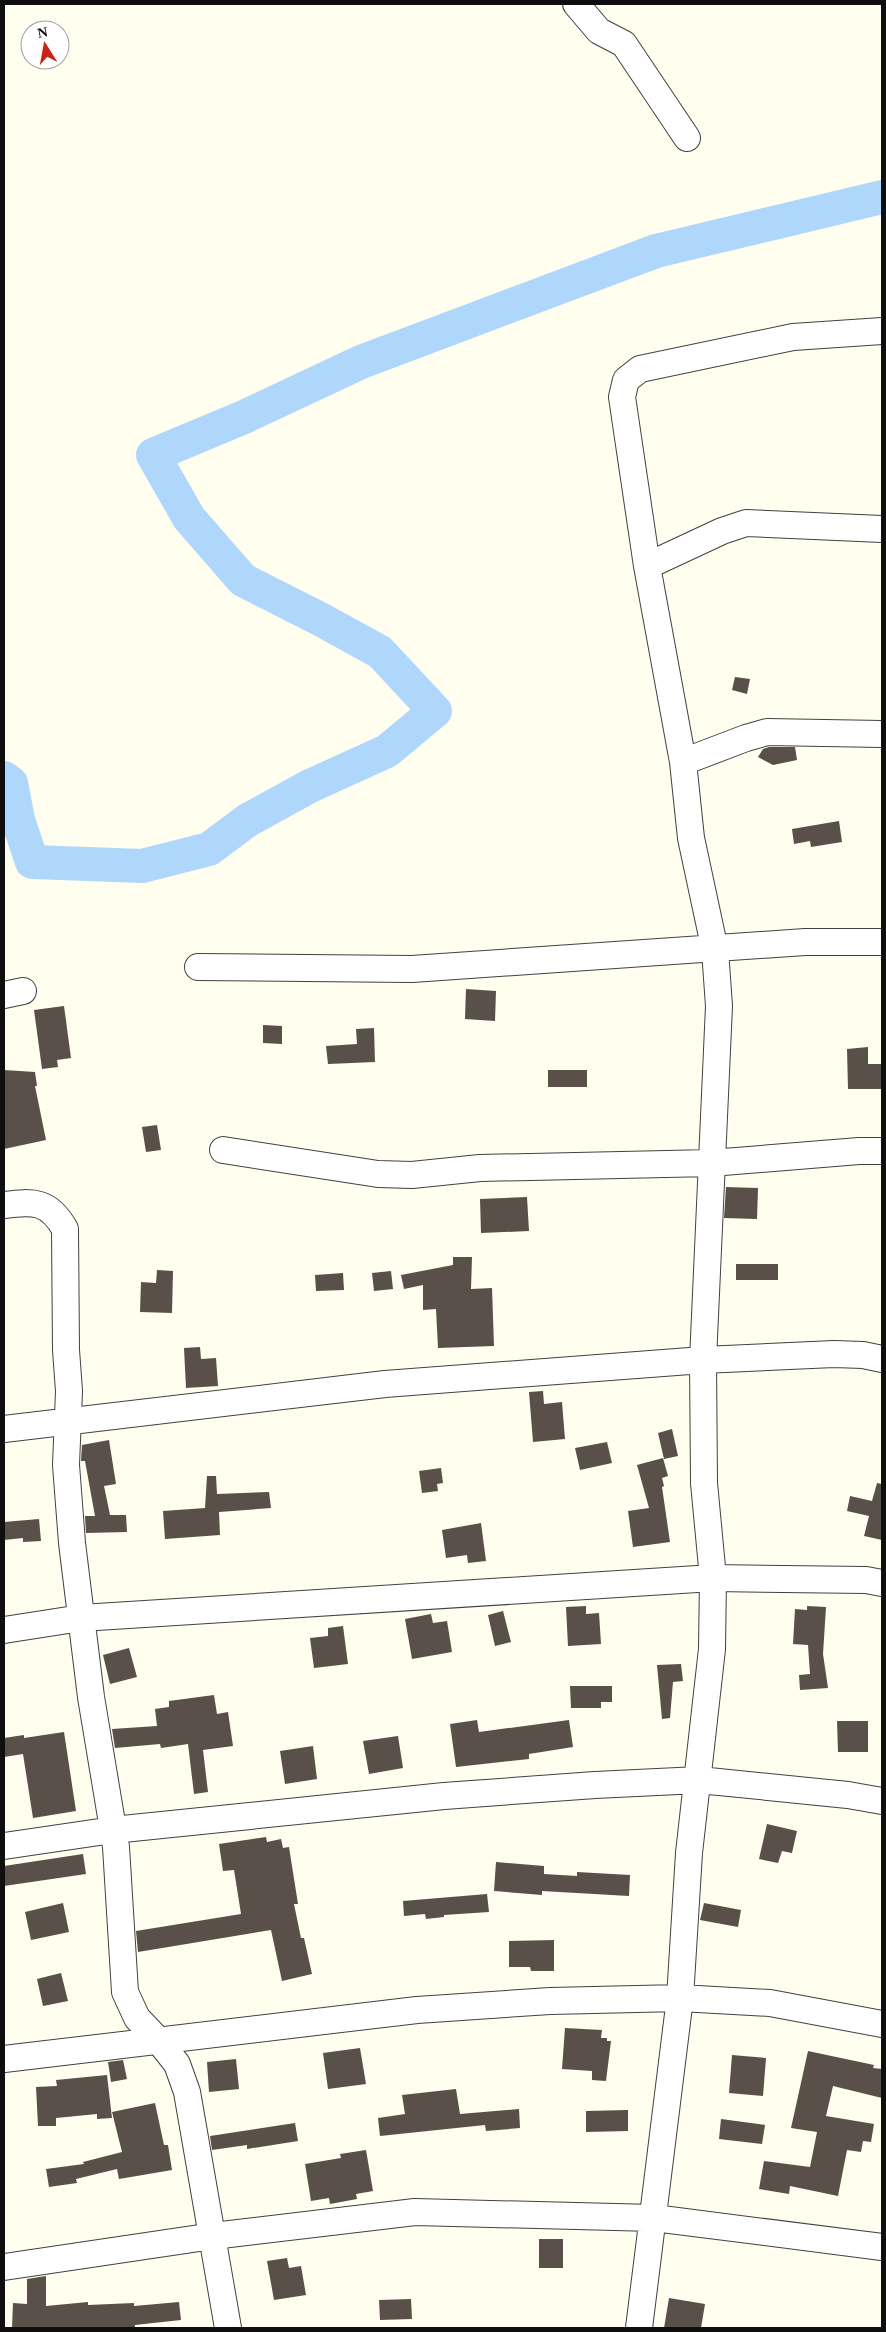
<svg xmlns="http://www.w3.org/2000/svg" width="886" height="2332" font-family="Georgia,serif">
	<rect width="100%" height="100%" fill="#fffeef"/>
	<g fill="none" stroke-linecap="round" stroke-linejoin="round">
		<path stroke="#afd7fc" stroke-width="34" d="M4 778 11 783 18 820 32 862 142 866 209 849 248 820 310 786 387 751 435 711 380 652 320 619 243 580 189 518 153 455 244 417 361 362 656 251 882 197"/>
	</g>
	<path fill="#585049" d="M735 677 750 679 747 694 732 690Z
		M769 747H795L797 760 773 765 758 757 763 749Z
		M839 821 842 842 811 847 810 841 794 844 792 829Z
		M466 989 496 991 495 1021 465 1019Z
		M64 1006 71 1058 57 1060 58 1067 42 1069 34 1010Z
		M263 1025 282 1026V1044L263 1043Z
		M374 1028 375 1062 328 1064 326 1046 357 1044 356 1029Z
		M868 1047V1064H882V1089H848L847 1049Z
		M4 1070 35 1072 37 1086H35L46 1140 4 1149Z
		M548 1070H587V1087H548Z
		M157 1125 161 1150 146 1152 142 1127Z
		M726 1187 758 1188 757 1219 724 1218Z
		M527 1197 529 1231 481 1233 480 1199Z
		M453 1257H472L471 1289 492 1288 494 1346 438 1348 436 1309 423 1310V1285L404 1289 401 1275 453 1265Z
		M736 1264H778V1280H736Z
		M157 1270 173 1271 172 1313 140 1312 141 1282 156 1283Z
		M391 1271 393 1289 374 1291 372 1273Z
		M343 1273 344 1290 316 1291 315 1275Z
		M200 1347 201 1359 216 1358 218 1386 186 1388 184 1348Z
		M543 1391 544 1404 562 1402 565 1439 533 1442 529 1392Z
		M672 1429 678 1456 664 1459 658 1433Z
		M109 1440 116 1484 104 1486 110 1515H126L127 1532 86 1533 85 1516H95L85 1461H81L82 1445Z
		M607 1442 612 1463 580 1470 575 1448Z
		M663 1458 668 1476 662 1478 664 1486 662 1487 670 1542 633 1547 628 1511 649 1508 637 1465Z
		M441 1468 443 1483 437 1484 438 1491 422 1493 419 1471Z
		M207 1476H216L217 1494 269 1492 271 1508 219 1512 220 1535 165 1539 163 1511 205 1508Z
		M877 1483 882 1484V1540L864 1536 869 1516 847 1511 850 1496 872 1501Z
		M39 1519 41 1541 23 1542V1538L4 1540V1522Z
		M481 1523 486 1561 468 1563 467 1555 446 1558 442 1530Z
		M586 1606V1614L599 1613 601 1644 568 1646 566 1607Z
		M807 1606 826 1607 823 1654 828 1688 800 1690 799 1675 810 1674 808 1645 793 1644 795 1609 807 1610Z
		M503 1611 511 1642 495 1646 488 1615Z
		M431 1614 433 1623 447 1621 452 1652 412 1659 405 1619Z
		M343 1626 348 1664 314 1668 310 1638 328 1636V1628Z
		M129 1648 137 1677 110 1684 103 1655Z
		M681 1664 683 1681 673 1682 670 1718 662 1719 657 1665Z
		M570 1686H612V1702H601V1708H571Z
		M214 1695 217 1714 228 1712 233 1746 203 1750 208 1792 194 1794 188 1744 161 1748 160 1744 115 1748 112 1729 157 1726 155 1709 169 1707V1701Z
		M477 1720 479 1732 569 1720 573 1747 529 1754V1759L456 1767 450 1724Z
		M837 1721H868V1752H838Z
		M64 1732 76 1811 33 1818 23 1754 4 1757V1738L24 1735V1738Z
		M398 1736 403 1768 369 1774 363 1741Z
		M313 1746 317 1779 285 1784 280 1751Z
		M767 1824 797 1831 792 1853 782 1851 778 1863 759 1859Z
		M266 1837 267 1842 281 1839 283 1848 289 1847 298 1904H294L301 1938H304L312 1974 282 1981 271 1930 138 1952 136 1931 241 1914 234 1870 223 1871 219 1844Z
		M83 1854 86 1874 4 1886V1866Z
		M496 1862 544 1866V1874L577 1876V1872L630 1875 629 1896 542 1891V1895L494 1891Z
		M487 1894 489 1912 444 1915V1917L426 1919 425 1914 404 1916 403 1901Z
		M63 1903 69 1932 31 1940 25 1912Z
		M704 1903 741 1910 738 1927 700 1920Z
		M554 1940V1971H531L530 1967H509V1941Z
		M61 1973 68 2001 43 2006 37 1979Z
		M565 2028 602 2030 601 2038H607V2041H611L606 2081 592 2080V2071L562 2069Z
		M360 2048 366 2084 328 2089 323 2053Z
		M808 2051 874 2065 873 2068 882 2069V2098L833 2086 826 2116 874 2124 871 2142 863 2141 861 2152 847 2150 838 2196 790 2186 789 2194 759 2189 764 2161 810 2167 817 2132 791 2128Z
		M732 2055 766 2058 763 2096 729 2093Z
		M236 2059 239 2089 209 2092 207 2062Z
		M123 2060 127 2079 111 2082 108 2062Z
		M107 2075 112 2118 97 2119V2114L56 2118V2126H38L36 2087 57 2086 56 2080Z
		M456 2089 460 2114 519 2109 520 2128 486 2131 485 2125 380 2136 378 2118 405 2114 402 2095Z
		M155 2103 164 2145H168L172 2170 119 2179 117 2169 76 2179 77 2183 49 2187 46 2169 84 2164 83 2162 122 2152 112 2112Z
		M628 2110V2131L586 2132V2111Z
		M721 2119 765 2125 762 2144 719 2139Z
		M295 2123 298 2141 247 2149V2145L212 2150 210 2136Z
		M366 2150 373 2191 356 2194 357 2199 330 2204 329 2198 311 2201 305 2164 341 2158 340 2154Z
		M539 2239H563V2268H539Z
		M287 2258 289 2268 301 2266 306 2295 274 2300 267 2261Z
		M46 2276V2306L88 2302V2305L134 2303V2306L179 2302 181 2320 135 2325V2328H12L13 2303 27 2304V2279Z
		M669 2298 705 2304 701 2328H664Z
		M411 2299 412 2319 380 2320 379 2300Z"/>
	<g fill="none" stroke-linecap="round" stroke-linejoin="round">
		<g stroke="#414141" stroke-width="28">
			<path id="minor" d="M576 4 599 31 624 44 687 138
				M647 566 722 531 746 523 882 529
				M683 762 746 738 767 732 882 734
				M198 967 412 969 805 942H882
				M4 995 23 991
				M223 1150 378 1174 412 1175 480 1168 711 1163 859 1151H882
				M4 1205C34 1201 49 1201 65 1229L66 1350 69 1391 66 1465 72 1543 91 1697 116 1847 125 1992 137 2018 158 2040 177 2064 187 2092 228 2328
				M4 1429 385 1384 703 1360 834 1354 863 1355 882 1359
				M4 1630 81 1618 713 1578 866 1580 882 1583
				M4 1846 113 1830 444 1796 595 1785 699 1780 848 1795 882 1801
				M4 2059 417 2010 550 2001 680 1998 770 2003 882 2024
				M4 2267 213 2236 415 2212 654 2218 882 2247
				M639 2328 680 1998 689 1853 712 1649 713 1578 704 1483 703 1360 719 1006 715 950 691 838 683 762 647 566 622 397 626 380 640 369 793 337 882 331"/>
		</g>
		<use href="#minor" stroke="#fff" stroke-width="26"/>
	</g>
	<rect width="886" height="2332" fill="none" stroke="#0e0e0e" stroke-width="10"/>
	<g transform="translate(45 45) rotate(349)"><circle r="24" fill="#ffffff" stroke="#9f9f9f"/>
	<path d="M0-4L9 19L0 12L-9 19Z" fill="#cb2319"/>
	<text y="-8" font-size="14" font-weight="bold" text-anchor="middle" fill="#0e0e0e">N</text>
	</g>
</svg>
